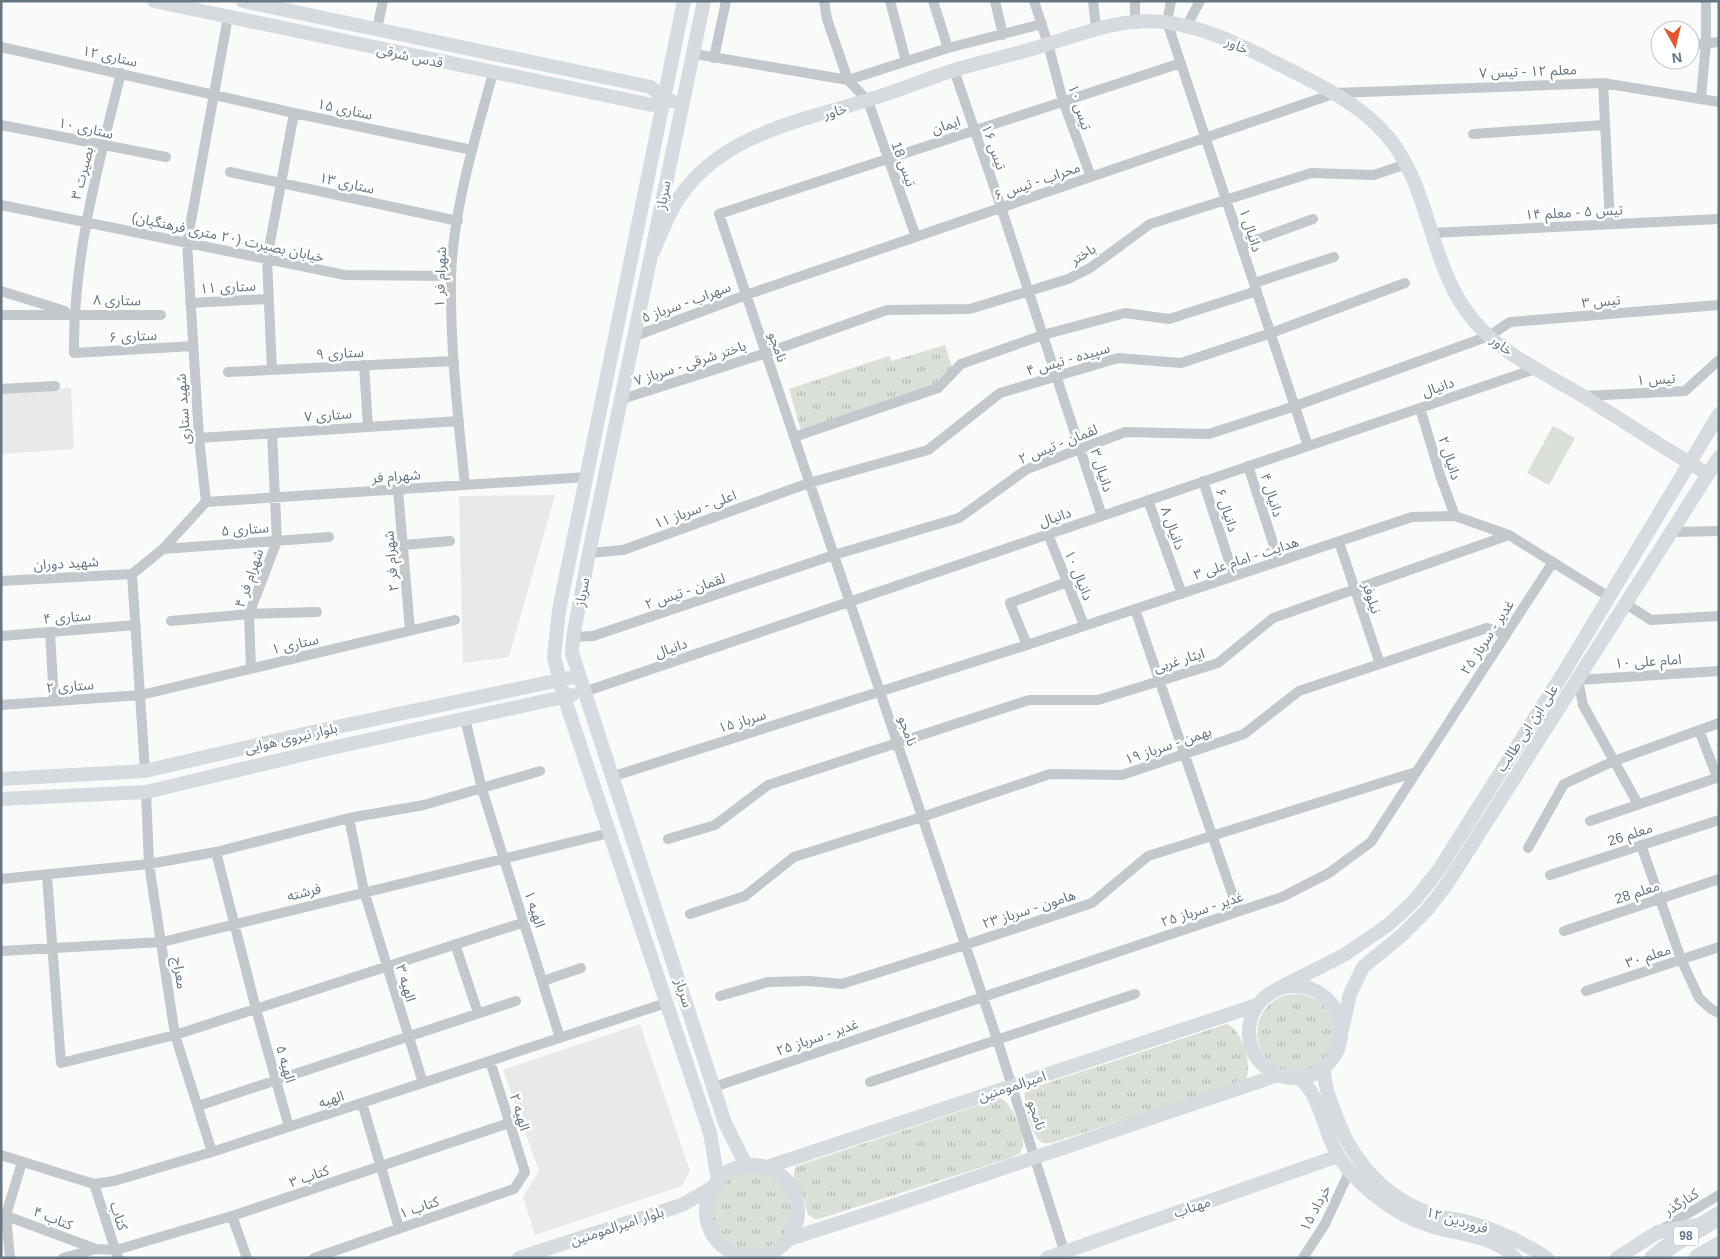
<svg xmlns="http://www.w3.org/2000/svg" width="1720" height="1259" font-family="Helvetica,'Noto Sans Arabic',sans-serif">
	<defs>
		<pattern id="grass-tufts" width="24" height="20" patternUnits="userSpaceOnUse" patternTransform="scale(1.25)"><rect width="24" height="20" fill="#dadfd7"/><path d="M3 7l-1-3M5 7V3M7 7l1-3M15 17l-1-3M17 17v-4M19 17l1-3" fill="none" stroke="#b4b9b4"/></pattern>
	</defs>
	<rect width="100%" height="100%" fill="#fafaf8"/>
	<path fill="#e8e9e9" d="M71 388 74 449 1 454V392Z
		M555 495 509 657 463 663 459 496Z
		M640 1024 690 1171 682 1186 535 1235 523 1197 539 1171 503 1070Z"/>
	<path fill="url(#grass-tufts)" d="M945 345 955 377 801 430 789 389 889 356 892 361Z
		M1257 1033a39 39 0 1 1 78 0a39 39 0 1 1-78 0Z
		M1227 1024C1242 1030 1253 1065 1246 1079L1240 1083 1051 1143C1047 1143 1044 1144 1040 1141 1032 1135 1021 1099 1026 1090Z
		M1000 1098C1011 1101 1024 1133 1023 1145 1023 1148 1021 1150 1020 1153L1010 1158 822 1218 815 1219 808 1215 804 1199 794 1178V1170L797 1166Z
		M710 1211a41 41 0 1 1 82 0a41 41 0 1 1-82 0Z"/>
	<path fill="#dadfd7" d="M1553 426 1575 438 1549 485 1527 473Z"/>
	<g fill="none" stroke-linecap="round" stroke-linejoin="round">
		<path stroke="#c3c8cc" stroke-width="10" d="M824 1 827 19 848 80 868 101 916 237
			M890 1 906 61
			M933 1 948 48
			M995 1 1003 35
			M1034 1 1048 44 1063 101 1091 177
			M1093 1 1096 27
			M1135 1V22
			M1171 1 1167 22 1308 446
			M1186 27 1200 1
			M377 29 383 1
			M1690 45 1719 42
			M1 47 294 113 472 150
			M695 54 848 80 948 48 1042 24
			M714 58 726 1
			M954 70 1001 207 1102 516
			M121 73C98 166 73 256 74 353L193 346
			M1603 83 1610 224
			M1701 98 1706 43V1
			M1 125 166 157
			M1473 134 1603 125
			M230 172 458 221
			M1 205 345 275 451 276
			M1431 233 1719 219
			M1242 245 1313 219
			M1254 283 1334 257
			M1 291 65 311
			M190 303 268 299
			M1 315H161
			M635 336 746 295 1336 93 1603 83 1719 102
			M364 365 368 427
			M272 370 267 259 294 113
			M228 372 454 361
			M1 389 55 386
			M1584 396 1685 391 1719 360
			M622 399 766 353 887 310 970 309 1068 279 1090 268 1150 224 1311 173 1374 175 1406 164
			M1420 408 1441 478 1455 516
			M794 437 938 388 961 364 1043 335 1125 313 1169 319 1257 291
			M199 438 459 421
			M1248 466 1279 561
			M1203 481 1234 576
			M465 485C458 417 450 347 451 277 453 209 475 139 493 73
			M398 490 410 630
			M1148 500 1182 594
			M206 502 587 477
			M1672 532 1719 531
			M1048 534 1084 625
			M1339 542 1380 664
			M403 545 450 541
			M163 549 329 537
			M589 553 623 550 809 483 928 450 1000 393 1118 358 1181 363 1271 333 1405 283
			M1 581 132 574
			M1626 604 1651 620 1719 616
			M1135 609 1238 911
			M171 621 249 614 317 612
			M50 632 54 701
			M1 636 136 625
			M573 637 593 636 834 555 959 518 1027 469 1125 432 1209 434 1295 406 1489 336 1510 322 1719 305
			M1027 645 1010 603 1067 582
			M251 668 249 614 277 541 272 433
			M584 692 1535 369
			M1 705 141 695 455 620
			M465 719 482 789 560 1038
			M1699 730 1717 777
			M145 771 132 574 163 549 206 502 199 438 187 243 228 17
			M611 777 1027 645 1412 517 1455 516 1509 535 1609 597
			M146 792 149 864 175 1035 212 1152
			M1638 804 1583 705 1578 680 1719 671
			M349 818 364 891 423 1083
			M1590 821 1719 777
			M668 839 715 825 768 785 1029 700H1098L1218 663 1273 618 1509 535
			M1641 845 1681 959 1699 998 1711 1009 1719 1013
			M1528 848 1564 784 1614 761 1719 723
			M216 852 256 1009 289 1127
			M1550 875 1719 820
			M47 876 61 1063 175 1035 525 922
			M1 879 149 864 216 852 349 818 424 805 540 771
			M690 914 745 896 794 857 922 817 1050 774 1122 775 1244 734 1299 691 1487 628 1506 634
			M1564 931 1719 879
			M455 944 478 1013
			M1 951 162 942 609 833
			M543 981 581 968
			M1586 991 1719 947
			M720 996 768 982 810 981 842 984 965 945 1092 903 1148 856 1416 772
			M870 1082 1135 994
			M714 1087 1282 897 1329 873 1371 842 1553 562
			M362 1103 399 1228
			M198 1106 516 1001
			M1 1155 94 1184 114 1181 212 1152 666 1003
			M94 1184 118 1258
			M1 1214 96 1249 116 1250 232 1216 509 1123
			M232 1216 247 1258
			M1664 1228 1719 1195
			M1066 1257 997 1039 719 214 1181 63
			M10 1258 6 1215 22 1162
			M63 1258 96 1249
			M314 1258 514 1189 525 1172 490 1061
			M1303 1258 1325 1224 1350 1170"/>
		<path stroke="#d6dbdf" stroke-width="14" d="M154 1 652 105 664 99
			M243 1 651 87 664 99 672 101
			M684 1 559 610 554 657 564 697 710 1133 718 1180
			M704 1 589 553 573 637 572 653 725 1123 746 1165
			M653 252C661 234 668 214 679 198 726 127 821 118 895 91 916 84 937 75 958 69 988 60 1018 54 1048 44 1088 32 1121 18 1164 22 1208 27 1250 50 1288 69 1328 89 1369 109 1395 146 1432 199 1431 270 1474 321 1502 354 1546 374 1583 396 1625 422 1665 449 1708 474
			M1 779 145 771 313 732 579 676
			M1 799 146 792 318 751 572 695
			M1249 1032a46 46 0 1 1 92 0a46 46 0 1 1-92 0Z
			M1279 988 1344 955 1388 925 1413 902 1438 871 1564 672 1719 414
			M1342 1030 1350 994 1363 967 1401 936 1427 910 1447 884 1719 457
			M1324 1068C1324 1088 1332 1105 1339 1123 1356 1167 1391 1202 1438 1216 1450 1219 1463 1220 1475 1224 1501 1232 1524 1243 1547 1258
			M1298 1078C1320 1091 1324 1134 1338 1155 1347 1171 1363 1186 1377 1197 1393 1210 1411 1220 1431 1226 1459 1235 1494 1235 1515 1258
			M706 1211a46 46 0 1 1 92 0a46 46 0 1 1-92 0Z
			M767 1167 1257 1005
			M789 1239 886 1208 1278 1075
			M519 1258 682 1205 713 1187
			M1047 1258 1338 1156
			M1617 1258 1658 1232 1698 1225"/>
		<path stroke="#d6dbdf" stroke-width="19" d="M1654 1258 1675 1242 1719 1216
			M1698 1258 1719 1246"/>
	</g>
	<g text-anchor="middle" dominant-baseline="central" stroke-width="5" stroke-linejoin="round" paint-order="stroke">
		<rect fill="#fff" stroke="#939fa8" stroke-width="1" x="1673.5" y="1226.5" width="25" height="19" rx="4"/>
		<g font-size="12" font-weight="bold" fill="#657683">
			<text x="1686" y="1236">98</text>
		</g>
		<g font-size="14" fill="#657683" stroke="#fff">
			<text transform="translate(1237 45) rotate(24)">خاور</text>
			<text transform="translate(110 56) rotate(12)">ستاری ۱۲</text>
			<text transform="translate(410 56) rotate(12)">قدس شرقی</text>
			<text transform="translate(1528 71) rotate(-2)">معلم ۱۲ - تیس ۷</text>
			<text transform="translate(1080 107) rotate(72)">تیس ۱۰</text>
			<text transform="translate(345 109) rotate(12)">ستاری ۱۵</text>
			<text transform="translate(835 111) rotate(-16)">خاور</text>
			<text transform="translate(946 125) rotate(-18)">ایمان</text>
			<text transform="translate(86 128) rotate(12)">ستاری ۱۰</text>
			<text transform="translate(994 147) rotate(70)">تیس ۱۶</text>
			<text transform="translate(904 164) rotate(70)">تیس 18</text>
			<text transform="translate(82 173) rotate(-76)">بصیرت ۳</text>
			<text transform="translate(1037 181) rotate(-19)">محراب - تیس ۶</text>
			<text transform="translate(347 183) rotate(12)">ستاری ۱۳</text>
			<text transform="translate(663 195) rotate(-79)">سرباز</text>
			<text transform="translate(1574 212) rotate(-3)">تیس ۵ - معلم ۱۴</text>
			<text transform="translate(1251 230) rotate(72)">دانیال ۱</text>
			<text transform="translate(228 237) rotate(12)">خیابان بصیرت (۲۰ متری فرهنگیان)</text>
			<text transform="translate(1083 254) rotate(-31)">باختر</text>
			<text transform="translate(440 277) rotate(-88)">شهرام فر ۱</text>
			<text transform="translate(228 287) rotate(-3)">ستاری ۱۱</text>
			<text transform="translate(117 300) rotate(1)">ستاری ۸</text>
			<text transform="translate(1601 301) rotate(-5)">تیس ۳</text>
			<text transform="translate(686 302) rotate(-20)">سهراب - سرباز ۵</text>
			<text transform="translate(133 336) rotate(-3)">ستاری ۶</text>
			<text transform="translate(1502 345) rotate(37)">خاور</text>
			<text transform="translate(778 347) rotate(71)">نامجو</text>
			<text transform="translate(340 353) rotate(-3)">ستاری ۹</text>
			<text transform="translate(1068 359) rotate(-16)">سپیده - تیس ۴</text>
			<text transform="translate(690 363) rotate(-18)">باختر شرقی - سرباز ۷</text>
			<text transform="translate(1656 379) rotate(-3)">تیس ۱</text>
			<text transform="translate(1438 387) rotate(-19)">دانیال</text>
			<text transform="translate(183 409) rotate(-94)">شهید ستاری</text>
			<text transform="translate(328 415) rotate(-4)">ستاری ۷</text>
			<text transform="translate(1058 444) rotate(-22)">لقمان - تیس ۲</text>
			<text transform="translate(1450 458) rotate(72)">دانیال ۲</text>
			<text transform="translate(1102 470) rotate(72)">دانیال ۳</text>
			<text transform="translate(396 476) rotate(-4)">شهرام فر</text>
			<text transform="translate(1272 495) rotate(72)">دانیال ۴</text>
			<text transform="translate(695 509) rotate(-20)">اعلی - سرباز ۱۱</text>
			<text transform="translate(1227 510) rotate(72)">دانیال ۶</text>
			<text transform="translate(1055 517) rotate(-19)">دانیال</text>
			<text transform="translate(1173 528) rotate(70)">دانیال ۸</text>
			<text transform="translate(245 529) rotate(-4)">ستاری ۵</text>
			<text transform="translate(1246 558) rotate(-18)">هدایت - امام علی ۳</text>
			<text transform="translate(391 561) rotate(-95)">شهرام فر ۲</text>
			<text transform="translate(66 563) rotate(-3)">شهید دوران</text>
			<text transform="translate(1079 575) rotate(68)">دانیال ۱۰</text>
			<text transform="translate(249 578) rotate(-71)">شهرام فر ۴</text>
			<text transform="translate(685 591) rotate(-19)">لقمان - تیس ۲</text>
			<text transform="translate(582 592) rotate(-79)">سرباز</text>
			<text transform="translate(1372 598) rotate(72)">نیلوفر</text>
			<text transform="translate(67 617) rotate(-4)">ستاری ۴</text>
			<text transform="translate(1487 637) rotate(-57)">غدیر - سرباز ۲۵</text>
			<text transform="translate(295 644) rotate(-13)">ستاری ۱</text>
			<text transform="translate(671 648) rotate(-19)">دانیال</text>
			<text transform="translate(1179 660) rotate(-17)">ایثار غربی</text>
			<text transform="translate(1648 661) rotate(-4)">امام علی ۱۰</text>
			<text transform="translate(70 686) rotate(-4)">ستاری ۲</text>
			<text transform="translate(742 721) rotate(-17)">سرباز ۱۵</text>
			<text transform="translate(1527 728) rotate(-57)">علی ابن ابی طالب</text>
			<text transform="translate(908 731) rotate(71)">نامجو</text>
			<text transform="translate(291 738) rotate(-13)">بلوار نیروی هوایی</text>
			<text transform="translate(1168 745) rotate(-19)">بهمن - سرباز ۱۹</text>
			<text transform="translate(1630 834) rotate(-18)">معلم 26</text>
			<text transform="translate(304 892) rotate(-14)">فرشته</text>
			<text transform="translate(1637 892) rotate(-18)">معلم 28</text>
			<text transform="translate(535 909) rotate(72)">الهیه ۱</text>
			<text transform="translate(1029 909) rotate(-18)">هامون - سرباز ۲۳</text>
			<text transform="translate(1202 909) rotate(-18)">غدیر - سرباز ۲۵</text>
			<text transform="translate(1648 956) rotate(-18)">معلم ۳۰</text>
			<text transform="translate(180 973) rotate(82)">معراج</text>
			<text transform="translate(406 983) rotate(73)">الهیه ۳</text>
			<text transform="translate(684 993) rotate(72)">سرباز</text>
			<text transform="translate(817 1037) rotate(-19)">غدیر - سرباز ۲۵</text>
			<text transform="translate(286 1064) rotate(74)">الهیه ۵</text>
			<text transform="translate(1012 1086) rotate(-18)">امیرالمومنین</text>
			<text transform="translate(331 1099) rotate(-18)">الهیه</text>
			<text transform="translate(520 1112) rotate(73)">الهیه ۲</text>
			<text transform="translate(1037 1115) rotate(72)">نامجو</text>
			<text transform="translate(309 1176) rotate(-19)">کتاب ۳</text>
			<text transform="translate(1681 1202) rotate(-32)">کنارگذر</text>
			<text transform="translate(419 1207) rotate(-19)">کتاب ۱</text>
			<text transform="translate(1192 1207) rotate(-19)">مهتاب</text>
			<text transform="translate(1315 1208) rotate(-62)">۱۵ خرداد</text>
			<text transform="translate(119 1216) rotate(72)">کتاب</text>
			<text transform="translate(53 1218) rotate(21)">کتاب ۴</text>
			<text transform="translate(1457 1220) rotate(16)">۱۲ فروردین</text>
			<text transform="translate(617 1226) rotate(-18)">بلوار امیرالمومنین</text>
		</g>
	</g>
	<rect width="1720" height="1259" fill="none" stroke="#657683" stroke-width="5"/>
	<g transform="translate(1675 45) rotate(172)"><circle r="24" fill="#ffffff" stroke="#c1c8cd"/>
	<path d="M0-4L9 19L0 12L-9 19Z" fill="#e4572e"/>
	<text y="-8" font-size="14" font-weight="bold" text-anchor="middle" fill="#657683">N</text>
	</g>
</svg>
